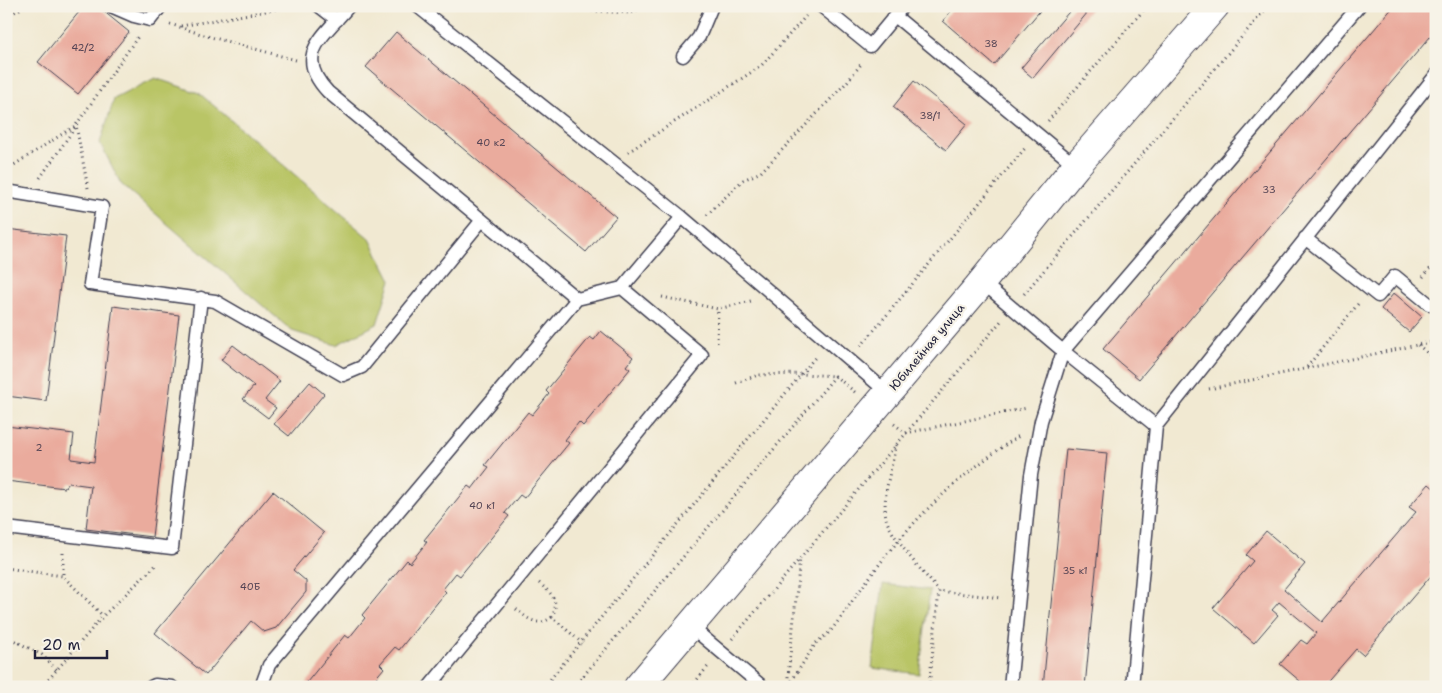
<svg xmlns="http://www.w3.org/2000/svg" width="1442" height="693" font-family="'Shantell Sans',sans-serif">
	<rect width="100%" height="100%" fill="#f7f3e8"/>
	<filter id="ink" filterUnits="userSpaceOnUse"><feTurbulence type="fractalNoise" baseFrequency=".02" numOctaves="2"/><feDisplacementMap in="SourceGraphic" scale="10" xChannelSelector="R" yChannelSelector="G"/><feConvolveMatrix kernelMatrix="1 2 1 2 8 2 1 2 1" color-interpolation-filters="sRGB"/></filter>
	<filter id="wash" filterUnits="userSpaceOnUse"><feTurbulence type="fractalNoise" baseFrequency=".0096" numOctaves="4" result="noise"/><feDisplacementMap in="SourceGraphic" scale="20" xChannelSelector="R" yChannelSelector="G"/><feGaussianBlur stdDeviation="1.12" result="paint"/><feColorMatrix in="noise" values="0 0 0 0 0 0 0 0 0 0 0 0 0 0 0 0 0 1.4 0 .05"/><feComposite in="paint" operator="in"/></filter>
	<g filter="url(#wash)">
		<rect width="100%" height="100%" fill="#f1e9d2"/>
		<path fill="#b9c566" stroke="#6e7450" d="M155 78 199 93 370 239 391 280 377 324 336 345 292 331 121 184 100 143 114 99Z
			M883 584 930 590 919 674 872 668Z"/>
		<g id="blocks">
			<path fill="#eaab9d" d="M84 6H97L129 32 78 94 38 62Z
				M955 6H1044L994 65 943 21Z
				M1074 6H1093L1033 78 1021 68Z
				M1394 6H1436V30L1139 379 1103 349Z
				M396 32 616 217 586 252 366 67Z
				M914 81 967 124 946 150 893 107Z
				M6 229 66 236 46 401 6 396Z
				M1394 293 1422 317 1409 332 1381 309Z
				M113 306 179 315 152 537 86 529 91 486 69 483 65 488 6 481V426L74 434 71 459 94 462Z
				M601 331 633 357 626 366 630 369 583 426 579 422 565 440 569 443 524 498 520 495 505 513 509 516 460 576 456 573 443 589 446 592 399 650 395 647 380 664 384 668 368 687H303L345 635 349 638 365 618 362 615 407 560 410 563 427 542 424 540 468 486 472 489 489 467 485 465 528 412 532 415 549 394 546 391 590 337 594 340Z
				M233 345 280 381 265 400 276 408 268 418 243 399 254 386 221 360Z
				M310 382 324 394 289 436 274 424Z
				M1066 449 1107 453 1085 687H1043Z
				M1429 484 1436 490V556L1431 561 1436 565V570L1363 655 1356 649 1323 687H1307L1280 664 1301 640 1307 644 1316 633 1279 602 1272 610 1278 615 1254 643 1213 608 1253 561 1246 555 1266 531 1305 564 1284 589 1322 622 1416 512 1409 507Z
				M273 491 324 533 293 570 306 581V592L276 628 264 632 251 621 206 675 155 633Z"/>
		</g>
	</g>
	<g filter="url(#ink)">
		<use href="#blocks" fill-opacity="0" stroke="#414052" stroke-width="1"/>
		<g fill="none" stroke-linecap="round" stroke-linejoin="round">
			<g stroke="#414052" stroke-width="15">
				<path id="service" d="M111 6 134 16 150 20 161 6
					M319 6 337 20
					M349 6C323 37 293 55 328 92L577 299
					M417 6 682 217 888 393
					M821 6 870 46 903 6
					M895 16 1076 166
					M683 56 699 37 712 6
					M6 191 102 207 90 284 215 301 343 375 362 367 482 220
					M1305 238 1378 296 1395 276 1429 304
					M982 282 1063 351 1041 421 1031 475 1010 687
					M1156 426 1063 351 1359 6
					M6 528 172 548 201 298
					M690 626 763 687
					M151 687 155 685 172 687
					M261 687 269 665 577 299 622 288 682 217
					M429 687 702 355 622 288
					M1132 687 1156 426 1436 75"/>
			</g>
			<g stroke="#414052" stroke-width="30">
				<path id="tertiary" d="M638 687 977 288 1076 166 1215 6"/>
			</g>
			<path stroke="#414052" stroke-width="3" stroke-dasharray="1 4" stroke-linecap="butt" d="M507 6 631 13 645 6
				M6 17 25 6
				M170 24 207 36 296 60
				M181 26 295 6
				M1048 121 1147 6
				M628 152 761 66 806 16
				M6 170 75 126
				M40 178 76 126
				M88 188 76 125 139 35
				M707 215 743 180 761 172 847 82 862 63
				M1423 277 1436 262
				M1024 294 1268 6
				M662 297 718 309 751 301
				M717 343 718 309
				M1418 345 1436 360
				M861 346 1026 147
				M1307 367 1358 304
				M736 383 758 375 802 374 835 376 856 393
				M1209 389 1436 341
				M894 424 906 433 1027 408
				M896 445C892 467 882 496 886 518 890 537 926 575 939 591
				M63 553V576L103 616
				M6 568 63 576
				M539 583C551 593 560 600 552 617L582 643
				M516 609C528 619 538 628 552 617
				M6 636 42 655 57 670
				M732 639 1001 321
				M789 685 816 643 830 632C853 601 874 569 899 540 933 500 975 464 1019 436
				M42 687 103 616 156 565
				M544 687 817 355
				M574 687 837 374
				M691 687 710 664
				M787 687 800 558
				M929 687 939 591 1001 598"/>
			<use href="#service" stroke="#fff" stroke-width="12"/>
			<use href="#tertiary" stroke="#fff" stroke-width="28"/>
		</g>
	</g>
	<g text-anchor="middle" dominant-baseline="central" stroke-width="4.5" stroke-linejoin="round" paint-order="stroke">
		<g font-size="10" fill="#544454">
			<text x="991" y="43">38</text>
			<text x="83" y="47">42/2</text>
			<text x="930" y="115">38/1</text>
			<text x="491" y="142">40 к2</text>
			<text x="1269" y="189">33</text>
			<text x="39" y="447">2</text>
			<text x="482" y="505">40 к1</text>
			<text x="1075" y="570">35 к1</text>
			<text x="250" y="586">40Б</text>
		</g>
		<g font-size="12" fill="#22223b" stroke="#f7f3e8">
			<text transform="translate(927 347) rotate(-50)">Юбилейная улица</text>
		</g>
	</g>
	<rect width="1442" height="693" fill="none" stroke="#f7f3e8" stroke-width="25"/>
	<path d="M35 650v8h72v-8" fill="none" stroke="#22223b" stroke-width="2.5"/>
	<text x="42" y="650" font-size="15" fill="#22223b" stroke="#f7f3e8" stroke-width="4" paint-order="stroke">20 m</text>
</svg>
